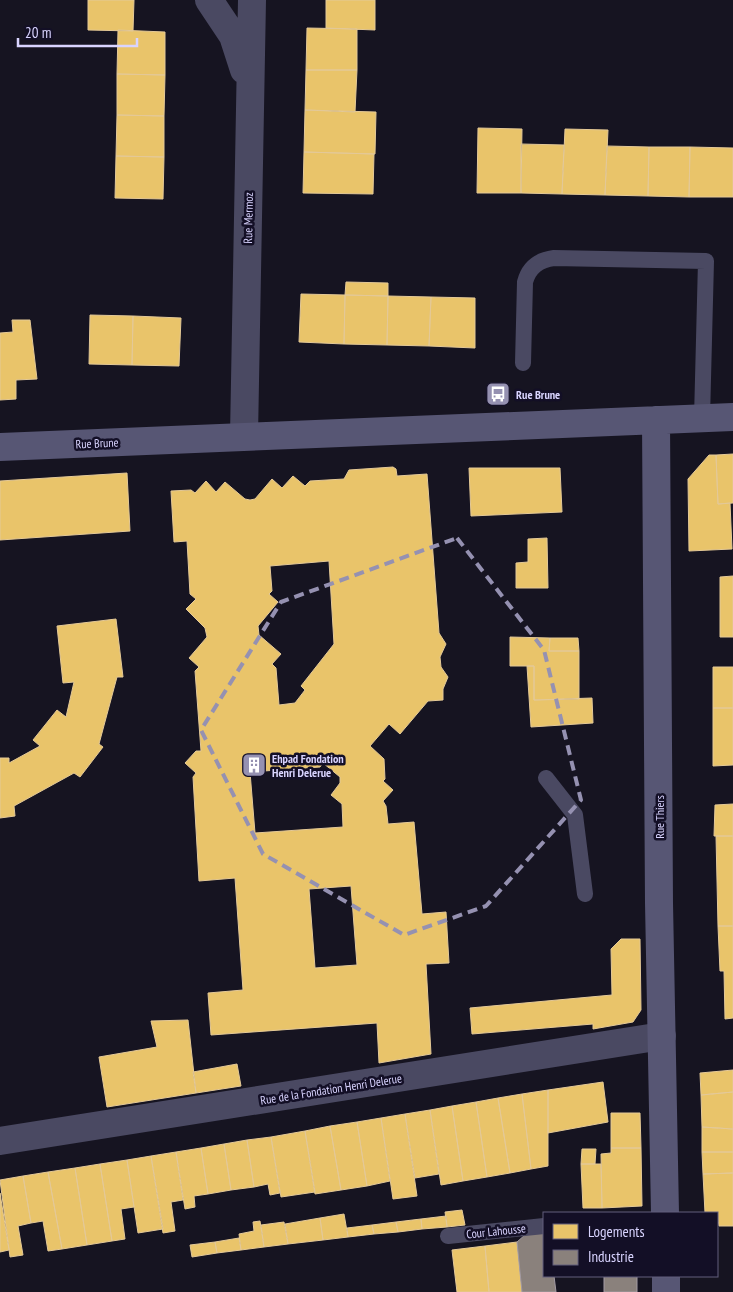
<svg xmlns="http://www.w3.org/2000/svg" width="733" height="1292" font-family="'PT Sans Narrow',sans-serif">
	<rect width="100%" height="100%" fill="#161421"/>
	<path fill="#e9c46a" stroke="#e4c997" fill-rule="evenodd" d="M88 0H134L133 31 88 30Z
		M326 0H375V30L326 28Z
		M307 28 357 29V70H306Z
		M118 30 165 32V75L117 74Z
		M306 70H357L355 112 305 110Z
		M117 74 165 75 164 116 117 115Z
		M305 110 376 112 375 154 304 152Z
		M117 115 164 116V157L116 156Z
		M478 128 522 129 521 193H477Z
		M565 129 608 130 605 195 562 194Z
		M521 144 564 145 562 194 521 193Z
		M607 146 649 147 648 196 605 195Z
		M649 147H690L689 197 648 196Z
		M690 147 733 148V197H689Z
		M304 152 374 154 373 194 303 193Z
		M116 156 164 157 163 199 115 198Z
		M346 282 388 283V296L345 295Z
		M301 294 345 295 344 344 299 342Z
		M345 295 388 296 387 345 344 344Z
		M388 296 431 297 429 346 387 345Z
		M431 297 475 298V348L429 346Z
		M90 315 133 316 132 365 89 364Z
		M133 316 181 318 179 366 132 365Z
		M12 320H30L37 379 16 380V399L0 400V333L13 332Z
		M733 454V503L718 504 716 455Z
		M709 455H716L718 504 730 503 732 549 689 551 688 479Z
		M393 467 396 469 397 476 427 474 439 633 446 644 440 657 441 667 448 677 443 689V700L428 701 400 734 389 724 370 746 384 759 385 779 383 781 393 790 383 801 386 806 388 824 414 822 422 914 446 912 449 963 426 964 431 1054 379 1063 377 1023 211 1035 208 993 243 990 235 878 199 881 193 777 196 773 185 763 196 751H201L195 671 199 667 189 658 207 637 205 628 186 609 196 599 190 594 187 541 174 542 171 491 191 490 195 493 206 481 216 492 225 482 245 499 250 500 255 499 272 479 282 488 293 476 305 486 310 481 344 479 349 470ZM329 561 334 644 301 686 305 690 295 703 279 705 276 668 272 664 281 654 259 635 258 626 278 602 269 594 272 591 270 566ZM323 763 340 777V783L331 795 342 804 343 827 255 833 250 772 320 767ZM351 886 357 965 315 968 309 889Z
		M469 468H560L562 512 471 516Z
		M127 473 130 531 0 540V481Z
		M547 538 548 588H516V563L528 562V539Z
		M733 576V637H720V577Z
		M116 619 123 677H117L99 744 103 747 80 777 74 773 14 806 15 816 0 818V758H9V763L40 746 33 740 57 710 66 717 74 682 63 683 57 626Z
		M510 637 550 638 549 651H579V699L534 700V666H510Z
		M550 638H578L579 651H549Z
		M527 666H534V700L592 698 593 723 531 727Z
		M713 667H733V708H713Z
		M713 708H733V765L713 766Z
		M733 804V836H714L715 805Z
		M716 836H733V926H718Z
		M718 926H733V1018L725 1019 724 971H720Z
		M621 939H640L641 1010 633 1022 593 1029V1024L472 1034 470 1008 612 995 611 949Z
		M188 1020 196 1093 107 1107 99 1057 157 1047 151 1021Z
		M237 1064 241 1086 196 1093 193 1072Z
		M733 1070V1092L701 1095 700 1073Z
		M603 1082 608 1122 548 1133V1090Z
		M548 1090V1166L531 1169 522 1094Z
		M733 1092V1129L702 1127 701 1095Z
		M522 1094 531 1169 510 1173 498 1098Z
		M498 1098 510 1173 487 1177 476 1102Z
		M476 1102 487 1177 463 1181 452 1106Z
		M452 1106 463 1181 441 1185 430 1110Z
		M430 1110 439 1174 415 1178 405 1114Z
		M611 1113H640L641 1148H611Z
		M405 1114 417 1196 393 1199 381 1118Z
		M381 1118 390 1181 367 1186 357 1122Z
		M357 1122 367 1186 341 1190 330 1126Z
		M330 1126 341 1190 315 1194 305 1131Z
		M702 1127 733 1129V1152H702Z
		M305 1131 315 1192 281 1197 271 1137Z
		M271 1137 280 1193 270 1195 268 1184 254 1187 247 1140Z
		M247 1140 254 1187 231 1190 224 1144Z
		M224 1144 231 1190 208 1194 201 1148Z
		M201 1148 208 1194 194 1196 195 1207 185 1209 176 1152Z
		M611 1148H641L642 1206 602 1208 601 1154 611 1153Z
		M582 1149H596L595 1164H581Z
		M176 1152 183 1200 171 1202 175 1231 163 1233 151 1156Z
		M702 1152H733V1173L703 1174Z
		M151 1156 163 1229 138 1233 127 1160Z
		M127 1160 134 1207 121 1209 125 1239 112 1241 100 1164Z
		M100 1164 112 1241 87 1245 75 1168Z
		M581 1164H601L602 1208H583Z
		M75 1168 87 1245 62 1249 48 1172Z
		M48 1172 62 1249 48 1251 43 1221 31 1223 23 1176Z
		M733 1173V1226H719L717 1213H705L703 1174Z
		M23 1176 31 1223 18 1226 23 1255 10 1257 0 1180Z
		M0 1193 9 1250 0 1252Z
		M462 1210 465 1225 447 1227 445 1212Z
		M344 1214 348 1237 323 1240 320 1218Z
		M446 1216 447 1227 422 1229 421 1219Z
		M320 1218 323 1240 288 1244 285 1224Z
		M421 1219 422 1229 398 1232 396 1222Z
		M260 1221 264 1247 241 1250 239 1234 254 1231 253 1222Z
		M284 1222 288 1244 264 1247 261 1225Z
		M396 1222 398 1232 374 1234 372 1225Z
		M372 1225 374 1234 348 1237 347 1228Z
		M239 1238 241 1250 217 1253 215 1242Z
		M215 1242 217 1253 192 1257 190 1245Z
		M517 1242 522 1292H489L485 1246Z
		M485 1246 489 1292H457L452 1250Z"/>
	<path fill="#8a817c" stroke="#a29aa3" d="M544 1232V1276H554L556 1292H522L517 1242 526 1234Z
		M604 1276H637V1292H604Z"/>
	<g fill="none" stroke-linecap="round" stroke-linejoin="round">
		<path stroke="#4a4962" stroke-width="16" d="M523 363 525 282C529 267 539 260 554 258L706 261 702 418
			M546 778 575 815 585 894
			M448 1236 544 1226"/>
		<path stroke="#4a4962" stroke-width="28" d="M209 0 233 36 244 70
			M244 436 252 0
			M0 1141 662 1036"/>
		<path stroke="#575674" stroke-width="28" d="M656 420 659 903 665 1213
			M0 447 733 417
			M666 1276V1292"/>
	</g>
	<path fill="none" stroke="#9591b1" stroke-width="4" stroke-dasharray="10 6" stroke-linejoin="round" d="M457 538 544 650 581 800 486 906 404 935 263 854 201 730 281 602Z"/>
	<defs>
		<g id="bus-square" transform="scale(1.25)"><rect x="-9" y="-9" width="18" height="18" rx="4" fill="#9591b1" stroke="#130f26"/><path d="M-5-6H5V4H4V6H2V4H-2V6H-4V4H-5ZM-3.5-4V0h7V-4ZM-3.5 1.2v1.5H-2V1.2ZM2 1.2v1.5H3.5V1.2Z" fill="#fff"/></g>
		<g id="building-square" transform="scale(1.25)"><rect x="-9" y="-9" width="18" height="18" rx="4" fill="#9591b1" stroke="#130f26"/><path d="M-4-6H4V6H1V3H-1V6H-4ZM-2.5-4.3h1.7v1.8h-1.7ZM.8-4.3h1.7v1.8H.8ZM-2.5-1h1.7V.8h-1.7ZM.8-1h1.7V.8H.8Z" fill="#fff"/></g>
	</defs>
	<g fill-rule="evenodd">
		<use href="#bus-square" x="498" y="394"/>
		<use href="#building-square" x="254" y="765"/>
	</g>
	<g text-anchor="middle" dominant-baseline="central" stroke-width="5" stroke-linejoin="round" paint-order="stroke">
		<g font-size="12" fill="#d9d4ff" stroke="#130f26">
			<text transform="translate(248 218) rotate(-89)">Rue Mermoz</text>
			<text transform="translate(97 443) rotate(-3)">Rue Brune</text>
			<text transform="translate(659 817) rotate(-90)">Rue Thiers</text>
			<text transform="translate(331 1089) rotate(-9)">Rue de la Fondation Henri Delerue</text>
			<text transform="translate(496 1231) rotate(-6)">Cour Lahousse</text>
		</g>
		<g font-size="12" font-weight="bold" fill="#d9d4ff" stroke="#130f26" text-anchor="start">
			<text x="516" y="394">Rue Brune</text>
			<text x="272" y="758">Ehpad Fondation<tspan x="272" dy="14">Henri Delerue</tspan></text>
		</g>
	</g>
	<rect x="543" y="1212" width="175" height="65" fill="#130f26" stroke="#625e7d"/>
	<rect x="553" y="1224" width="25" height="15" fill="#e9c46a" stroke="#625e7d"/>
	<text x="588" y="1237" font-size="15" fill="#d9d4ff">Logements</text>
	<rect x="553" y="1250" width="25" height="15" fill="#8a817c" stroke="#625e7d"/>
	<text x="588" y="1262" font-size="15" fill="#d9d4ff">Industrie</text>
	<path d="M18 38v8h119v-8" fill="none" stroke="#d9d4ff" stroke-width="2.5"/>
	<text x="25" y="38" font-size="15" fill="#d9d4ff" stroke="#130f26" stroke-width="4" paint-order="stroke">20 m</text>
</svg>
